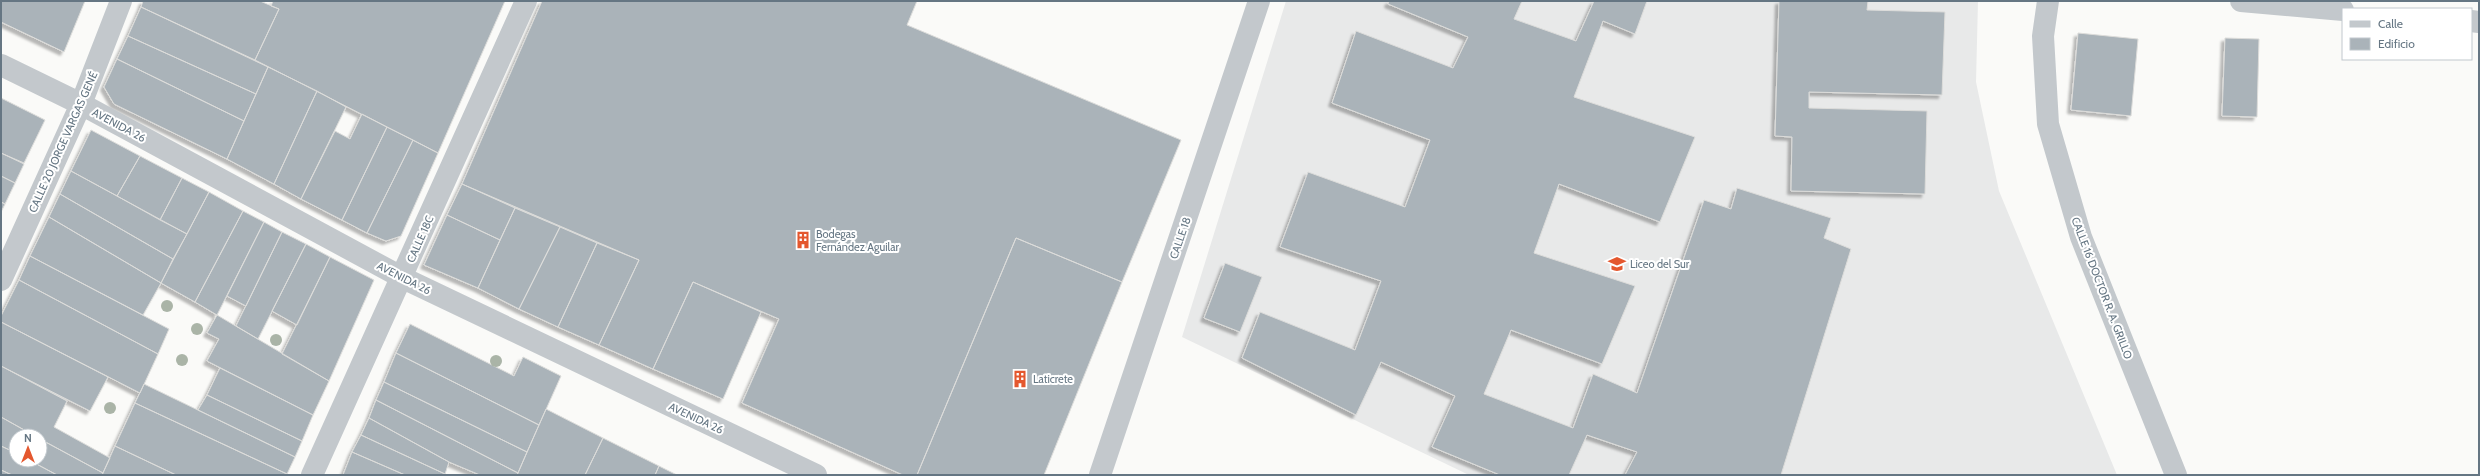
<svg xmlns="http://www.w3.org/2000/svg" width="2480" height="476" font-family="Cabin,sans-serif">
	<defs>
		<filter id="shadow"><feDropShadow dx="-3.5" dy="3.5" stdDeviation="1" flood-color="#0004"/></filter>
	</defs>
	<rect width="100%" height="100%" fill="#fafaf8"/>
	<path fill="#e8e9e9" d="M1286 1H1978L1976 82 1999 191 2117 475H1469L1182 337Z"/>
	<path fill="#aab3b9" stroke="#dcdcda" filter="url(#shadow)" d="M1 1H85L64 52 1 22Z
		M143 1H260L279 9 255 60 141 7Z
		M273 1H505L438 153 255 60 279 9 271 6Z
		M542 1H917L907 25 1181 140 1122 282 1016 238 917 475H903L742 403 779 319 693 282 653 369 599 345 639 260 462 184Z
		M1389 1H1522L1514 19 1576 41 1594 1H1647L1635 34 1603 21 1574 97 1695 137 1660 222 1559 184 1534 253 1635 286 1602 364 1511 330 1484 394 1573 428 1593 374 1637 393 1704 200 1731 209 1737 188 1831 218 1824 238 1851 249 1781 475H1625L1637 452 1587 435 1569 475H1500L1432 447 1455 396 1381 362 1356 415 1242 358 1260 312 1355 350 1381 281 1280 247 1308 172 1405 207 1430 140 1332 103 1356 31 1453 68 1468 37 1388 4Z
		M1779 1H1868L1867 10 1945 12 1942 95 1809 92V108L1927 111 1925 194 1791 191 1792 137 1775 136Z
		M141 7 268 67 256 94 128 36Z
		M2078 33 2138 39 2131 116 2071 110Z
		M128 36 256 94 244 121 117 59Z
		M2225 38 2259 39 2257 117 2222 116Z
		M117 59 244 121 227 159 114 104 104 87Z
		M268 67 317 91 274 184 227 159Z
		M317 91 346 107 301 199 274 184Z
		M1 98 45 120 24 163 1 153Z
		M362 114 387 127 342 220 301 199 335 131 350 139Z
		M387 127 413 140 367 233 342 220Z
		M91 130 140 156 117 196 71 171Z
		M413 140 438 153 401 236 386 241 367 233Z
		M1 153 24 164 15 183 1 176Z
		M140 156 182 178 160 220 117 196Z
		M71 171 187 234 173 259 60 194Z
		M1 176 15 183 5 204 1 202Z
		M182 178 209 192 187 234 160 220Z
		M462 184 515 208 500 240 447 215Z
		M209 192 243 211 195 302 161 283Z
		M60 194 173 259 161 283 49 217Z
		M1 202 5 204 1 212Z
		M515 208 560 227 519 309 478 288Z
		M243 211 264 222 217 315 195 302Z
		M447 215 500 240 478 288 424 265Z
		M49 217 161 283 143 315 30 256Z
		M264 222 282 232 246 306 227 296Z
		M560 227 597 243 558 327 519 309Z
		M282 232 306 244 258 339 236 326Z
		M1016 238 1122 282 1044 475H917Z
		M597 243 639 260 599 345 558 327Z
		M306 244 330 257 297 325 272 311Z
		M30 256 169 329 158 354 19 280Z
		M330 257 374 280 329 381 282 354Z
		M1225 263 1262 277 1240 332 1204 318Z
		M19 280 158 354 140 393 1 322V316Z
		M693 282 761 312 723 399 653 369Z
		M217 315 329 381 313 415 207 361 219 339 207 333Z
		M1 322 108 377 90 411 1 366Z
		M410 324 514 376 523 357 561 376 539 425 396 353Z
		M396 353 539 425 527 452 384 382Z
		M1 366 67 401 54 427 110 458 103 473 40 439V436H35L1 417Z
		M220 368 313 415 302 441 207 395Z
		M384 382 527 452 518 473 376 400Z
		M144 384 295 457 287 474 135 403Z
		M207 395 302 441 295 457 198 410Z
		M376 400 518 473 517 475H480L449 462 369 418Z
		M135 403 287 474 286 475H176L115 446Z
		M546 409 603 438 585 475H517Z
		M1 417 35 436H16V453L1 446Z
		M369 418 449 462 445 474 361 435Z
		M361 435 445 474 446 475H405L352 452Z
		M603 438 659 466 655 475H585Z
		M40 439 103 473 102 475H57L29 460H40Z
		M1 446 16 453V460H29L57 475H12L1 470Z
		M115 446 176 475H102Z
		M352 452 405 475H343Z
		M659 466 677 475H655Z
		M1 470 12 475H1Z"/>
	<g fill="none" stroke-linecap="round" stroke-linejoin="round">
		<path stroke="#c3c8cc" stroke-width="22" d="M2048 1 2043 36 2048 124 2081 237 2176 475
			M2241 1 2343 10
			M2471 21 2479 22
			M1 65 81 104 403 278 816 475
			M1 280 81 104 121 1
			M312 475 526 1
			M1100 475 1259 1"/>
	</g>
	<g fill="#aab4a7">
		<circle cx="167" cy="306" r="6"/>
		<circle cx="197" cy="329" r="6"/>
		<circle cx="276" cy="340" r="6"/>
		<circle cx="182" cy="360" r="6"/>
		<circle cx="496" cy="361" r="6"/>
		<circle cx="110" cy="408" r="6"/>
	</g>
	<defs>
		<g id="building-bare" transform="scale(1.38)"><path d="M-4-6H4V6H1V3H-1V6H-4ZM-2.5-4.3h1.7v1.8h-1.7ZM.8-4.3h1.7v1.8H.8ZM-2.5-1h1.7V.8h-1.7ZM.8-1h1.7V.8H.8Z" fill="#e4572e" stroke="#fff" stroke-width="2.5" paint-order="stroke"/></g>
		<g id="school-bare" transform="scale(1.38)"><path d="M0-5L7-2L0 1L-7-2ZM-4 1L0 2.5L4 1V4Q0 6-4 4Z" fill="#e4572e" stroke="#fff" stroke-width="2.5" paint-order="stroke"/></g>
	</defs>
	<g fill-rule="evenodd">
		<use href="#building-bare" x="803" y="240"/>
		<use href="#school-bare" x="1617" y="264"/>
		<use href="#building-bare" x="1020" y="379"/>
	</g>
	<g text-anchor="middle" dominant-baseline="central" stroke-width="4" stroke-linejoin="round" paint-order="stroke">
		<g font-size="11" fill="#657683" stroke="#fff">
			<text transform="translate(119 125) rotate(28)">AVENIDA 26</text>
			<text transform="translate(63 142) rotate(-66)">CALLE 20 JORGE VARGAS GENÉ</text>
			<text transform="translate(1180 238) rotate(-71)">CALLE 18</text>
			<text transform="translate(420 239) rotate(-66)">CALLE 18C</text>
			<text transform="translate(404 278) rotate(27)">AVENIDA 26</text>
			<text transform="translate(2102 288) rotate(69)">CALLE 16 DOCTOR R. A. GRILLO</text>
			<text transform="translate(696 418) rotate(25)">AVENIDA 26</text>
		</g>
		<g font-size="11" fill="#657683" stroke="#fff" text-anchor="start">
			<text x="816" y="234">Bodegas<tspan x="816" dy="13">Fernández Aguilar</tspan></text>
			<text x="1630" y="264">Liceo del Sur</text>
			<text x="1033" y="379">Laticrete</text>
		</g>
	</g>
	<rect width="2480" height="476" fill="none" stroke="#657683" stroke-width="4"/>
	<rect x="2342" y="8" width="130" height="52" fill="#ffffff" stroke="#c1c8cd"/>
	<rect x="2350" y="21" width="20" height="6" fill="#c3c8cc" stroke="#c1c8cd"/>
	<text x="2378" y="28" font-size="12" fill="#657683">Calle</text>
	<rect x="2350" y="38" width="20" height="12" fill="#aab3b9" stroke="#c1c8cd"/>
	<text x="2378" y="48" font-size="12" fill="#657683">Edificio</text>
	<g transform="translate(28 448)"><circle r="19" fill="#ffffff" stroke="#c1c8cd"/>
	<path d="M0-3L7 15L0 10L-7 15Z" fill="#e4572e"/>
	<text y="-6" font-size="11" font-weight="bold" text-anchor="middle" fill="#657683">N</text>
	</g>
</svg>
